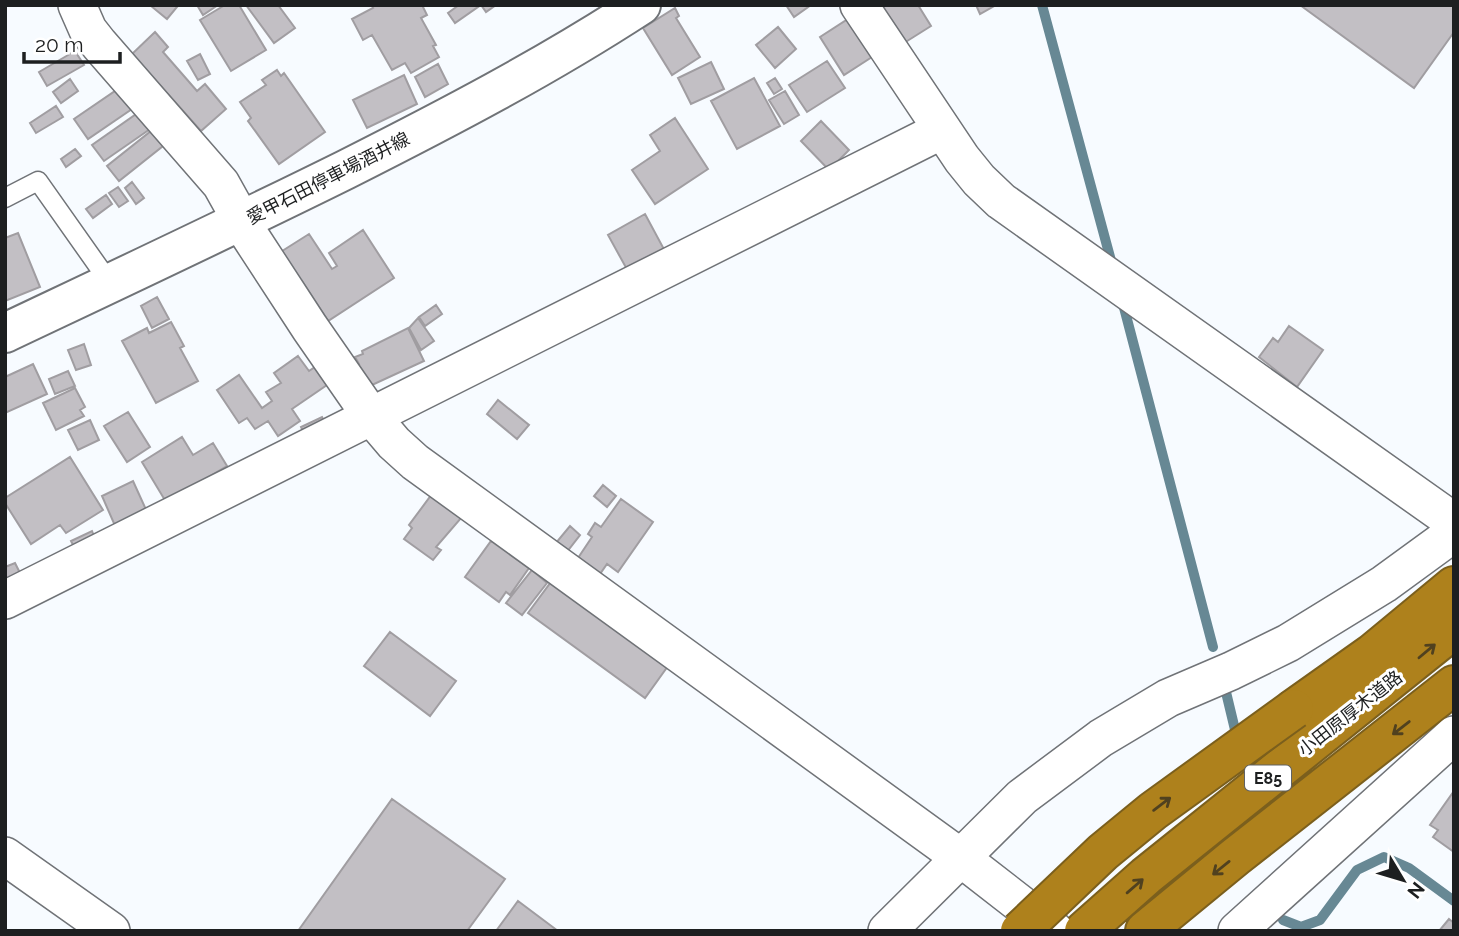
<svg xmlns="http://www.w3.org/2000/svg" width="1459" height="936" font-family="Raleway,'Noto Sans JP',sans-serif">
	<rect width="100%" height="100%" fill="#f7fbff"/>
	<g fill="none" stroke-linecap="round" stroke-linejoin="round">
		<path stroke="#678894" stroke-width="10" d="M1042 5 1113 268
			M1122 300 1213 647
			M1225 688 1237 738
			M1283 920 1301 927 1320 920 1357 870 1384 857 1409 868 1454 901"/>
	</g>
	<path fill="#c2bfc4" stroke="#a09da1" stroke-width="2" d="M174 5 177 7 167 19 151 6Z
		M197 5H218L203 15Z
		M225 5H239L266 50 231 71 200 20Z
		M246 5H278L295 28 274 43Z
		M371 5H422L427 15 421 18 436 45 433 46 439 57 411 73 405 63 392 70 372 35 363 40 352 19 373 8Z
		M459 5H496L486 12 481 5 455 23 448 13Z
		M786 5H811L794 17Z
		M878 5H918L931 26 904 43Z
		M976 5H996L980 14Z
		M1300 5H1454V32L1414 88Z
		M675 8 679 16 676 18 700 57 672 75 643 28Z
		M848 19 872 57 844 75 820 37Z
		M778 27 796 49 775 68 756 45Z
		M155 32 168 47 163 52 197 91 205 84 226 109 201 131 132 54Z
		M75 51 84 65 47 86 39 72Z
		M200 54 210 74 198 80 187 61Z
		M827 61 845 88 807 112 789 85Z
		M711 62 724 89 691 104 678 78Z
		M438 64 448 84 425 97 415 77Z
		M277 70 281 76 284 73 325 132 279 164 248 121 251 118 240 102 266 85 262 80Z
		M404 75 417 104 367 128 353 100Z
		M754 78 780 126 737 149 711 101Z
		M775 78 782 89 774 94 767 83Z
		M70 79 78 91 61 103 53 92Z
		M118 89 132 109 88 139 74 119Z
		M785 91 799 115 784 124 769 100Z
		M56 106 63 117 36 133 30 123Z
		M142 110 153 127 104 161 92 145Z
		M675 118 708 169 655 204 632 170 660 151 650 135Z
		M821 121 849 150 829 170 801 141Z
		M151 131 163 146 119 181 107 166Z
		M75 149 81 156 66 167 61 159Z
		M132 182 144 198 136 204 125 188Z
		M118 187 128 201 119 207 109 193Z
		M106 195 112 204 93 218 86 209Z
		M645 214 666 253 629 273 608 235Z
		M363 230 394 278 328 321 302 281 299 284 279 253 309 234 332 269 337 266 329 253Z
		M18 233 40 287 5 301V238Z
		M157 297 169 319 152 328 141 306Z
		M436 305 442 314 425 326 419 317Z
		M418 318 434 341 421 350 409 328Z
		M171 322 184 346 180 348 198 381 156 403 122 341 147 328 149 333Z
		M1289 326 1323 350 1297 387 1259 357 1273 338 1278 342Z
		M408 328 424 361 372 385 355 366 359 364 355 357 363 354 362 351Z
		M84 344 91 365 76 370 68 350Z
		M298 356 309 371 315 367 327 385 292 409 300 421 278 436 268 421 255 429 247 418 239 423 217 390 239 375 262 408 272 401 266 392 281 383 274 373Z
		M33 364 47 394 5 413V377Z
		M68 371 75 386 55 394 49 379Z
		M75 388 85 407 80 410 84 416 56 430 43 403Z
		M498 400 529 425 517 439 487 414Z
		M128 412 150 447 127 462 104 426Z
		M322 417 327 428 306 438 301 427Z
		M90 420 99 440 78 450 68 430Z
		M182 437 193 455 213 443 227 466 166 502 142 462Z
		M70 457 103 510 66 533 60 525 31 544 5 503V498Z
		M133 481 148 514 116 528 102 496Z
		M603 485 616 496 607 507 594 496Z
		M432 494 462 517 436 547 441 550 433 560 404 539 412 528 409 525Z
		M621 499 653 522 618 572 607 564 600 574 578 558 592 537 588 534 595 523 601 527Z
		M570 526 580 535 566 553 555 544Z
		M92 531 96 541 76 551 71 541Z
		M491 541 529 568 510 595 506 592 499 602 465 577Z
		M15 563 22 577 5 579V567Z
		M532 570 547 583 522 615 506 603Z
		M551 582 668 666 645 698 528 613Z
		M390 632 456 681 430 716 364 666Z
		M1454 791V852L1433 837 1438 830 1430 825Z
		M392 799 505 879 467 931H298Z
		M518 901 558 931H496Z
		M1449 919 1454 923V931H1439Z"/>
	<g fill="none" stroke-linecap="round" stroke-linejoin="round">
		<g stroke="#707377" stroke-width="21">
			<path id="service" d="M5 198 38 181 110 283"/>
		</g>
		<g stroke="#707377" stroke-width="40">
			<path id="minor" d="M77 5 88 30 99 44 221 184 250 236 310 328 371 416 394 443 415 462 961 858 1055 931
				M859 5 962 159 979 180 1001 201 1454 522
				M5 600 942 130
				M5 856 111 931
				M887 931 1022 797 1101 738 1168 698 1231 671 1288 643 1384 584 1454 533
				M1237 931 1454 735"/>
		</g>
		<g stroke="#707377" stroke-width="42">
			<path id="secondary" d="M5 333C119 279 232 226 345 170 446 119 546 67 641 5"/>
		</g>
		<g stroke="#7b5f1d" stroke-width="42">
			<path id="motorway" d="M1294 709 1373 653 1454 586
				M1084 931 1146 876 1454 629
				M1145 931 1235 857 1454 685"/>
		</g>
		<use href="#service" stroke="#fff" stroke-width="18"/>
		<use href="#minor" stroke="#fff" stroke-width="37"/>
		<use href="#secondary" stroke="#fff" stroke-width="38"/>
		<use href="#motorway" stroke="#ae811c" stroke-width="38"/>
		<g stroke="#7b5f1d" stroke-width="42" stroke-linecap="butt">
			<path id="motorway-bridge" d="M1020 931 1103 852 1153 811 1294 709"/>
		</g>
		<use href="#motorway-bridge" stroke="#ae811c" stroke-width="38"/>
	</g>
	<defs><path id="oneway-shaft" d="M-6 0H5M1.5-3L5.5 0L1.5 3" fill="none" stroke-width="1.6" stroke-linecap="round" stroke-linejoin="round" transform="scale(1.75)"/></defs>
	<g stroke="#50411f">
		<use href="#oneway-shaft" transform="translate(1427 651) rotate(-40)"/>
		<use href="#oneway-shaft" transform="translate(1401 728) rotate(142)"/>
		<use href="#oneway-shaft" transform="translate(1162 804) rotate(-37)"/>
		<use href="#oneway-shaft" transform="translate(1221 868) rotate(141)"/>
		<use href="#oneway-shaft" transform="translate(1135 886) rotate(-41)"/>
	</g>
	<g text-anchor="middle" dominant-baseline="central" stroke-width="6" stroke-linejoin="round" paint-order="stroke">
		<rect fill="#fff" stroke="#616263" stroke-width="2" x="1245" y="765.5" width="46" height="25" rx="5"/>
		<g font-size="16" font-weight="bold" fill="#1d1f20">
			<text x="1268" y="778">E85</text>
		</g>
		<g font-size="18" fill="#1d1f20" stroke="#fff">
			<text transform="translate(328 178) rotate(-27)">愛甲石田停車場酒井線</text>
			<text transform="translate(1350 713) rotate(-38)">小田原厚木道路</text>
		</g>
	</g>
	<rect width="1459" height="936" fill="none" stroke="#1d1f20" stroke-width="14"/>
	<g transform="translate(1403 880) rotate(128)" stroke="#ffffff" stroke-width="5" paint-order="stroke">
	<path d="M0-5L12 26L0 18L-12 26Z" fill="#1d1f20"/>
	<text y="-10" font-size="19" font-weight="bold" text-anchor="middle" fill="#1d1f20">N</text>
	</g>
	<path d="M24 52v10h96v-10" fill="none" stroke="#1d1f20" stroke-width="3.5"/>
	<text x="35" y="52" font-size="21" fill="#1d1f20" stroke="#ffffff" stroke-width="5" paint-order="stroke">20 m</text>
</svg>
